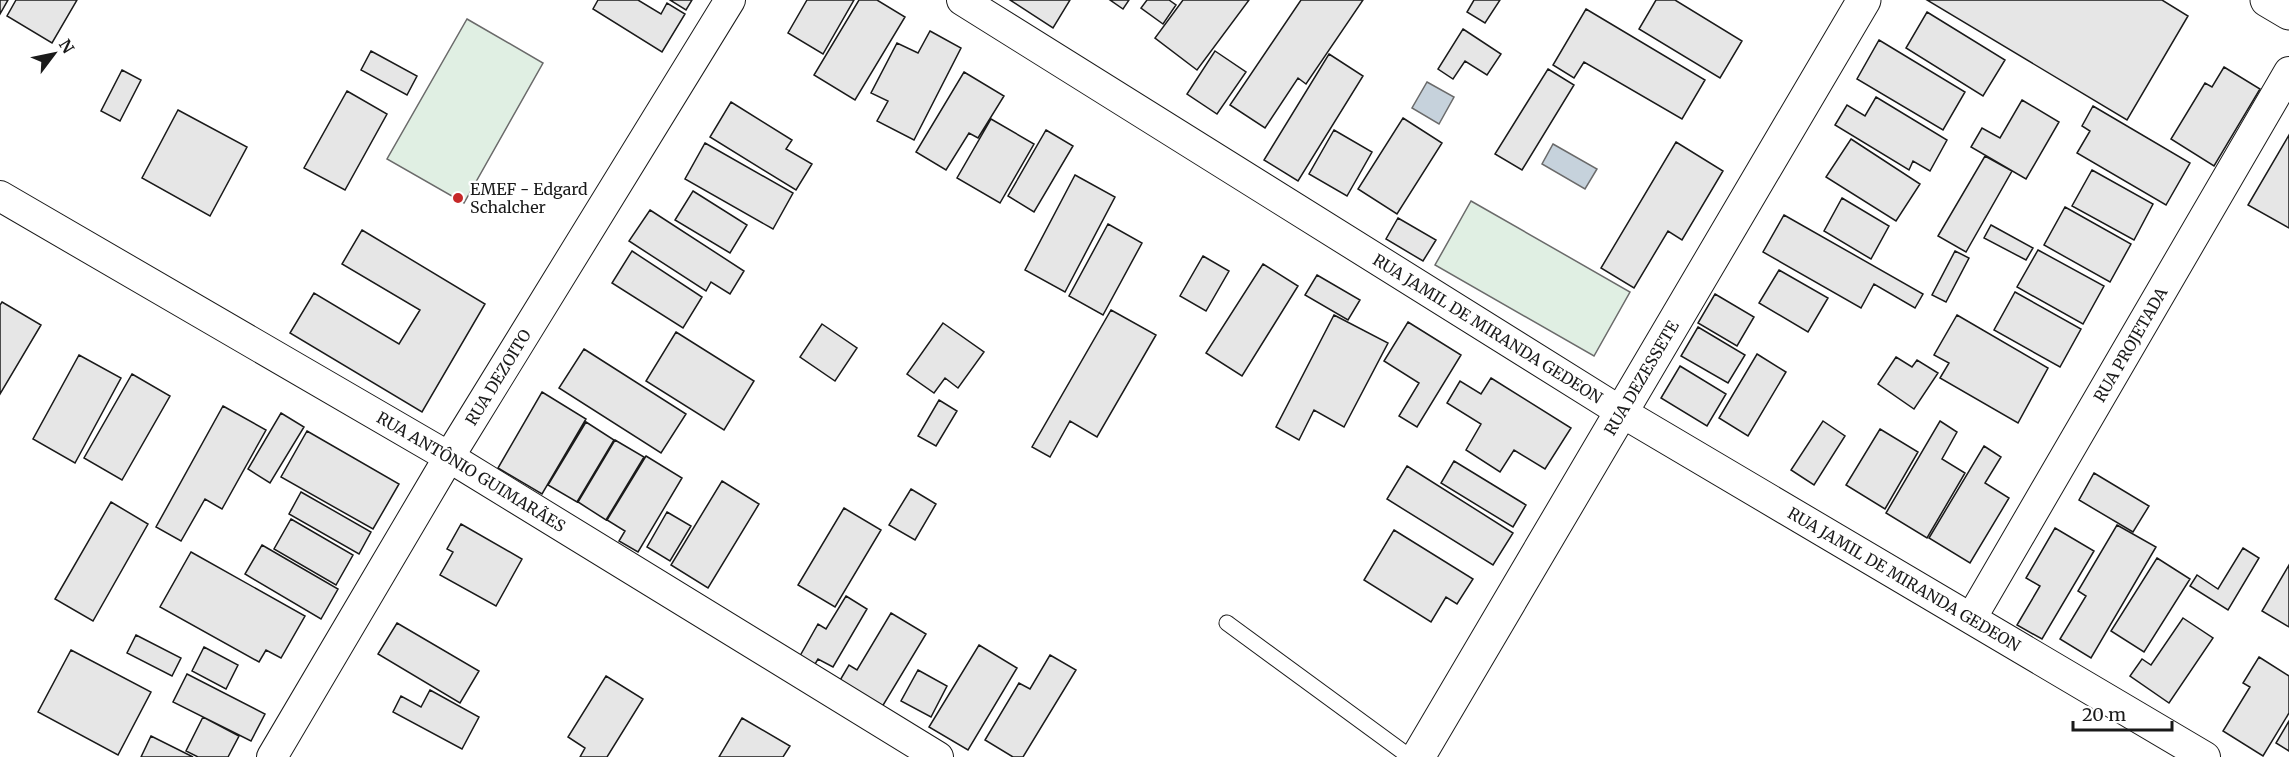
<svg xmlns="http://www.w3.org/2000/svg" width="2289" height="757" font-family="Merriweather,serif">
	<rect width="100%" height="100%" fill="#fff"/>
	<path fill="#e0efe3" stroke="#6a6a6a" stroke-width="1.5" d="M467 19 543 63 464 203 387 159Z
		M1471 201 1630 292 1594 356 1435 265Z"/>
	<path fill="#c6d2dc" stroke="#6a6a6a" stroke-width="1.5" d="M1427 82 1454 97 1439 124 1412 108Z
		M1553 144 1597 169 1585 189 1542 164Z"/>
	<path fill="#e6e6e6" stroke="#1a1a1a" stroke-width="1.5" d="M0 0H8L0 14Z
		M16 0H77L52 43 7 16Z
		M598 0H638L661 14 667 3 685 14 662 52 593 9Z
		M670 0H692L686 10Z
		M807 0H854L823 54 788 33Z
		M859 0H877L905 17 855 100 814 75Z
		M1010 0H1070L1053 28Z
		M1110 0H1129L1123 9Z
		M1147 0H1169L1176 5 1163 24 1141 8Z
		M1183 0H1249L1197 70 1155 38Z
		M1301 0H1363L1306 84 1298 78 1265 128 1230 105Z
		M1474 0H1500L1485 23 1467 12Z
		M1656 0H1675L1742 41 1720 78 1639 29Z
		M1927 0H2162L2188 16 2127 120Z
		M1586 9 1705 80 1682 119 1584 62 1574 78 1553 65Z
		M1927 12 2005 60 1983 96 1906 48Z
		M1463 29 1501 54 1487 75 1465 61 1453 79 1438 69Z
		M930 31 961 48 914 140 877 121 888 101 871 93 897 43 918 53Z
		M1879 40 1965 92 1943 130 1857 79Z
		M371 51 417 76 407 95 361 70Z
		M1215 51 1246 72 1217 114 1187 94Z
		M1329 54 1363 76 1298 181 1264 160Z
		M2224 67 2260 89 2214 166 2171 139 2205 83 2212 87Z
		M1548 69 1574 85 1522 170 1495 154Z
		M122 70 141 80 120 121 101 111Z
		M964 72 1004 96 978 138 969 133 946 170 916 152Z
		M347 91 387 114 345 190 304 168Z
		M1876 97 1947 140 1930 171 1913 161 1909 170 1835 125 1847 105 1865 116Z
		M2022 100 2059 122 2026 179 1971 147 1982 128 2000 138Z
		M731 102 792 140 786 149 812 164 796 190 710 137Z
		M2093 106 2190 163 2166 205 2077 153 2090 131 2082 126Z
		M178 110 247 147 210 216 142 178Z
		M1403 118 1442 143 1397 214 1358 189Z
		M991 119 1034 144 1000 203 957 178Z
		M1046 130 1073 146 1034 212 1008 196Z
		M1334 130 1372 152 1347 196 1309 174Z
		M2289 135V228L2248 205Z
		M1851 139 1920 184 1896 221 1826 177Z
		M1676 142 1723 171 1682 240 1668 231 1634 288 1601 268Z
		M705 143 793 193 773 229 685 179Z
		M1985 156 2012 171 1966 252 1938 236Z
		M2092 170 2153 204 2134 240 2072 206Z
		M1075 175 1115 197 1065 292 1025 270Z
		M693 191 747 225 730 253 675 220Z
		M1842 198 1889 226 1871 259 1824 231Z
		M2065 207 2131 244 2110 282 2044 245Z
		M650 210 744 271 730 294 711 282 706 291 629 241Z
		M1784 215 1923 294 1915 308 1874 284 1861 308 1763 252Z
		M1398 218 1436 240 1423 261 1386 239Z
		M1108 224 1142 243 1103 315 1069 296Z
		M1991 225 2033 248 2026 260 1984 238Z
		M362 230 485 304 422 412 290 333 314 293 399 344 420 310 342 264Z
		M2038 250 2104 286 2083 324 2017 287Z
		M632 251 702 297 683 328 612 283Z
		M1955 251 1969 258 1946 302 1932 295Z
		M1203 256 1229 271 1206 311 1180 296Z
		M1263 264 1298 286 1242 376 1206 353Z
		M1779 270 1828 298 1808 332 1759 303Z
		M1317 275 1360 300 1348 320 1305 295Z
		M2015 292 2081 329 2060 367 1994 330Z
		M1715 294 1754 317 1737 346 1698 323Z
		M2 302 41 325 0 394V305Z
		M1111 310 1156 335 1097 437 1070 421 1050 457 1032 447Z
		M1334 315 1388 343 1344 427 1314 410 1299 440 1276 427Z
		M1957 315 2048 368 2018 423 1940 378 1949 363 1934 355Z
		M1408 322 1461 355 1417 427 1399 416 1419 383 1384 361Z
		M943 323 984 352 958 388 945 378 934 393 907 374Z
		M822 324 857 348 835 381 800 357Z
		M1698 327 1745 355 1728 383 1681 356Z
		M676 332 754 381 724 430 646 381Z
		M584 349 686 414 661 453 559 388Z
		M1757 354 1786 372 1748 436 1719 418Z
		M79 355 121 378 75 463 33 439Z
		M1896 357 1912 367 1917 360 1938 373 1914 409 1878 384Z
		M1680 366 1726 394 1707 426 1661 398Z
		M132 374 170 396 122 480 84 458Z
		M1491 378 1571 428 1545 469 1514 450 1500 472 1466 450 1481 424 1447 403 1460 381 1481 394Z
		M542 392 586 419 542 494 498 468Z
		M939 400 957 411 936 446 918 436Z
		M223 406 266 430 222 509 205 499 181 541 156 527Z
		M281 413 304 427 270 483 248 469Z
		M1823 421 1845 436 1814 485 1791 470Z
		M1940 421 1957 432 1942 459 1965 473 1927 538 1886 513Z
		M586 422 614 440 577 502 548 485Z
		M1880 429 1918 452 1885 509 1846 485Z
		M307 431 399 484 373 529 281 477Z
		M615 440 644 457 606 520 578 502Z
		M1984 446 2001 457 1985 483 2009 498 1970 563 1929 538Z
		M646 456 682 478 638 552 619 541 625 531 607 520Z
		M1454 461 1526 505 1513 527 1441 483Z
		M1407 466 1513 533 1493 565 1387 499Z
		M2094 473 2149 506 2133 532 2079 500Z
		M722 481 759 504 708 588 671 565Z
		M911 489 936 504 915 540 889 525Z
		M301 492 371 532 359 554 289 514Z
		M111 502 148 524 93 621 55 599Z
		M844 508 881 530 835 607 798 585Z
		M667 512 691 526 670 561 647 547Z
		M291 519 353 555 336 585 274 549Z
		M461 524 522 559 496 606 440 575 453 552 447 549Z
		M2117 525 2156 547 2091 658 2060 639 2086 596 2078 591Z
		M2055 528 2094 551 2042 639 2017 625 2040 586 2026 578Z
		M1394 530 1473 579 1457 604 1446 597 1431 622 1364 580Z
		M262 545 338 589 321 619 245 574Z
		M2243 548 2259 558 2228 610 2190 586 2197 575 2218 589Z
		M191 552 305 616 281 658 266 650 259 662 160 607Z
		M2157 558 2190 579 2144 652 2111 631Z
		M2289 565V627L2262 611Z
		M846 596 867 609 833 667 818 659 811 671 796 663 818 624 826 629Z
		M891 613 926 634 882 707 839 682 849 665 857 670Z
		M2183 618 2213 638 2169 703 2130 676 2142 659 2151 665Z
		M397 623 479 671 460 703 378 654Z
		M136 635 181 658 172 676 127 653Z
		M979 645 1017 668 968 750 929 727Z
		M204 647 238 665 226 689 192 671Z
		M71 650 151 692 118 755 38 712Z
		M1050 655 1076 670 1023 757H1013L985 740 1019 683 1030 689Z
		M2259 657 2289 676V713L2263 756 2223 731 2250 687 2243 683Z
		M918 670 947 686 931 717 901 701Z
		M187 674 265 714 251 741 173 702Z
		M606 676 643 699 607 757H580L585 748 568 737Z
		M430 690 479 717 462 749 393 712 401 696 421 707Z
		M203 717 239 736 228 757H198L186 751Z
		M742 718 790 746 783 757H719Z
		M2289 721V751L2276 743Z
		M151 736 193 757H141Z"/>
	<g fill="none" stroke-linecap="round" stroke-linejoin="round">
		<g stroke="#1a1a1a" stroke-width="17">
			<path id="lane" d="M1227 623 1410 757"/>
		</g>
		<g stroke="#1a1a1a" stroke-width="32">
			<g id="street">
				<path id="s1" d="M962 0 1623 413 2205 757"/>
				<path id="s2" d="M0 196 449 457 938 757"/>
				<path id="s3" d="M1972 617 2289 72"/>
				<path id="s4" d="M272 757 449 457 730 0"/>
			</g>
		</g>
		<g stroke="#1a1a1a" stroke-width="35">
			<g id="secondary">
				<path d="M2267 0 2289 13"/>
				<path id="s5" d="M1418 757 1864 0"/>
			</g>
		</g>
		<use href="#lane" stroke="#fff" stroke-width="15"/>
		<use href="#street" stroke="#fff" stroke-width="30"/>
		<use href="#secondary" stroke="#fff" stroke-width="33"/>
	</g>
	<circle fill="#c62828" stroke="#fff" stroke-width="2" cx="458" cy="198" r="6"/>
	<g text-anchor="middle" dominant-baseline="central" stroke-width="4.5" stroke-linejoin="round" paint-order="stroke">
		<g font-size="16" fill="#1a1a1a" stroke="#fff" text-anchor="start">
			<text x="470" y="189">EMEF - Edgard<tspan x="470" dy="18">Schalcher</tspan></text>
		</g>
		<g font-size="16" fill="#1a1a1a" stroke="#fff">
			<text stroke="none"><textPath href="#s1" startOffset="620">RUA JAMIL DE MIRANDA GEDEON</textPath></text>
			<text stroke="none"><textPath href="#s3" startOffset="315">RUA PROJETADA</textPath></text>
			<text stroke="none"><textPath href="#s4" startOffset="442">RUA DEZOITO</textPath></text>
			<text stroke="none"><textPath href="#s5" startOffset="440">RUA DEZESSETE</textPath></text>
			<text stroke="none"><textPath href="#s2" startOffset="546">RUA ANTÔNIO GUIMARÃES</textPath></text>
			<text stroke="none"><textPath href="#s1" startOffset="1106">RUA JAMIL DE MIRANDA GEDEON</textPath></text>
		</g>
	</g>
	<g transform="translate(54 54) rotate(58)" stroke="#ffffff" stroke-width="4.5" paint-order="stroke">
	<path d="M0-4.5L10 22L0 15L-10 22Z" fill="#1a1a1a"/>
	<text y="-9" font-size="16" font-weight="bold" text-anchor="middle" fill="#1a1a1a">N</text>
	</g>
	<path d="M2073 721v9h99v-9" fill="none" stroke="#1a1a1a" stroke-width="3"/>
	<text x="2082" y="721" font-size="18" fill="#1a1a1a" stroke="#ffffff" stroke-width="4.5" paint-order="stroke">20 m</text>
</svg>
